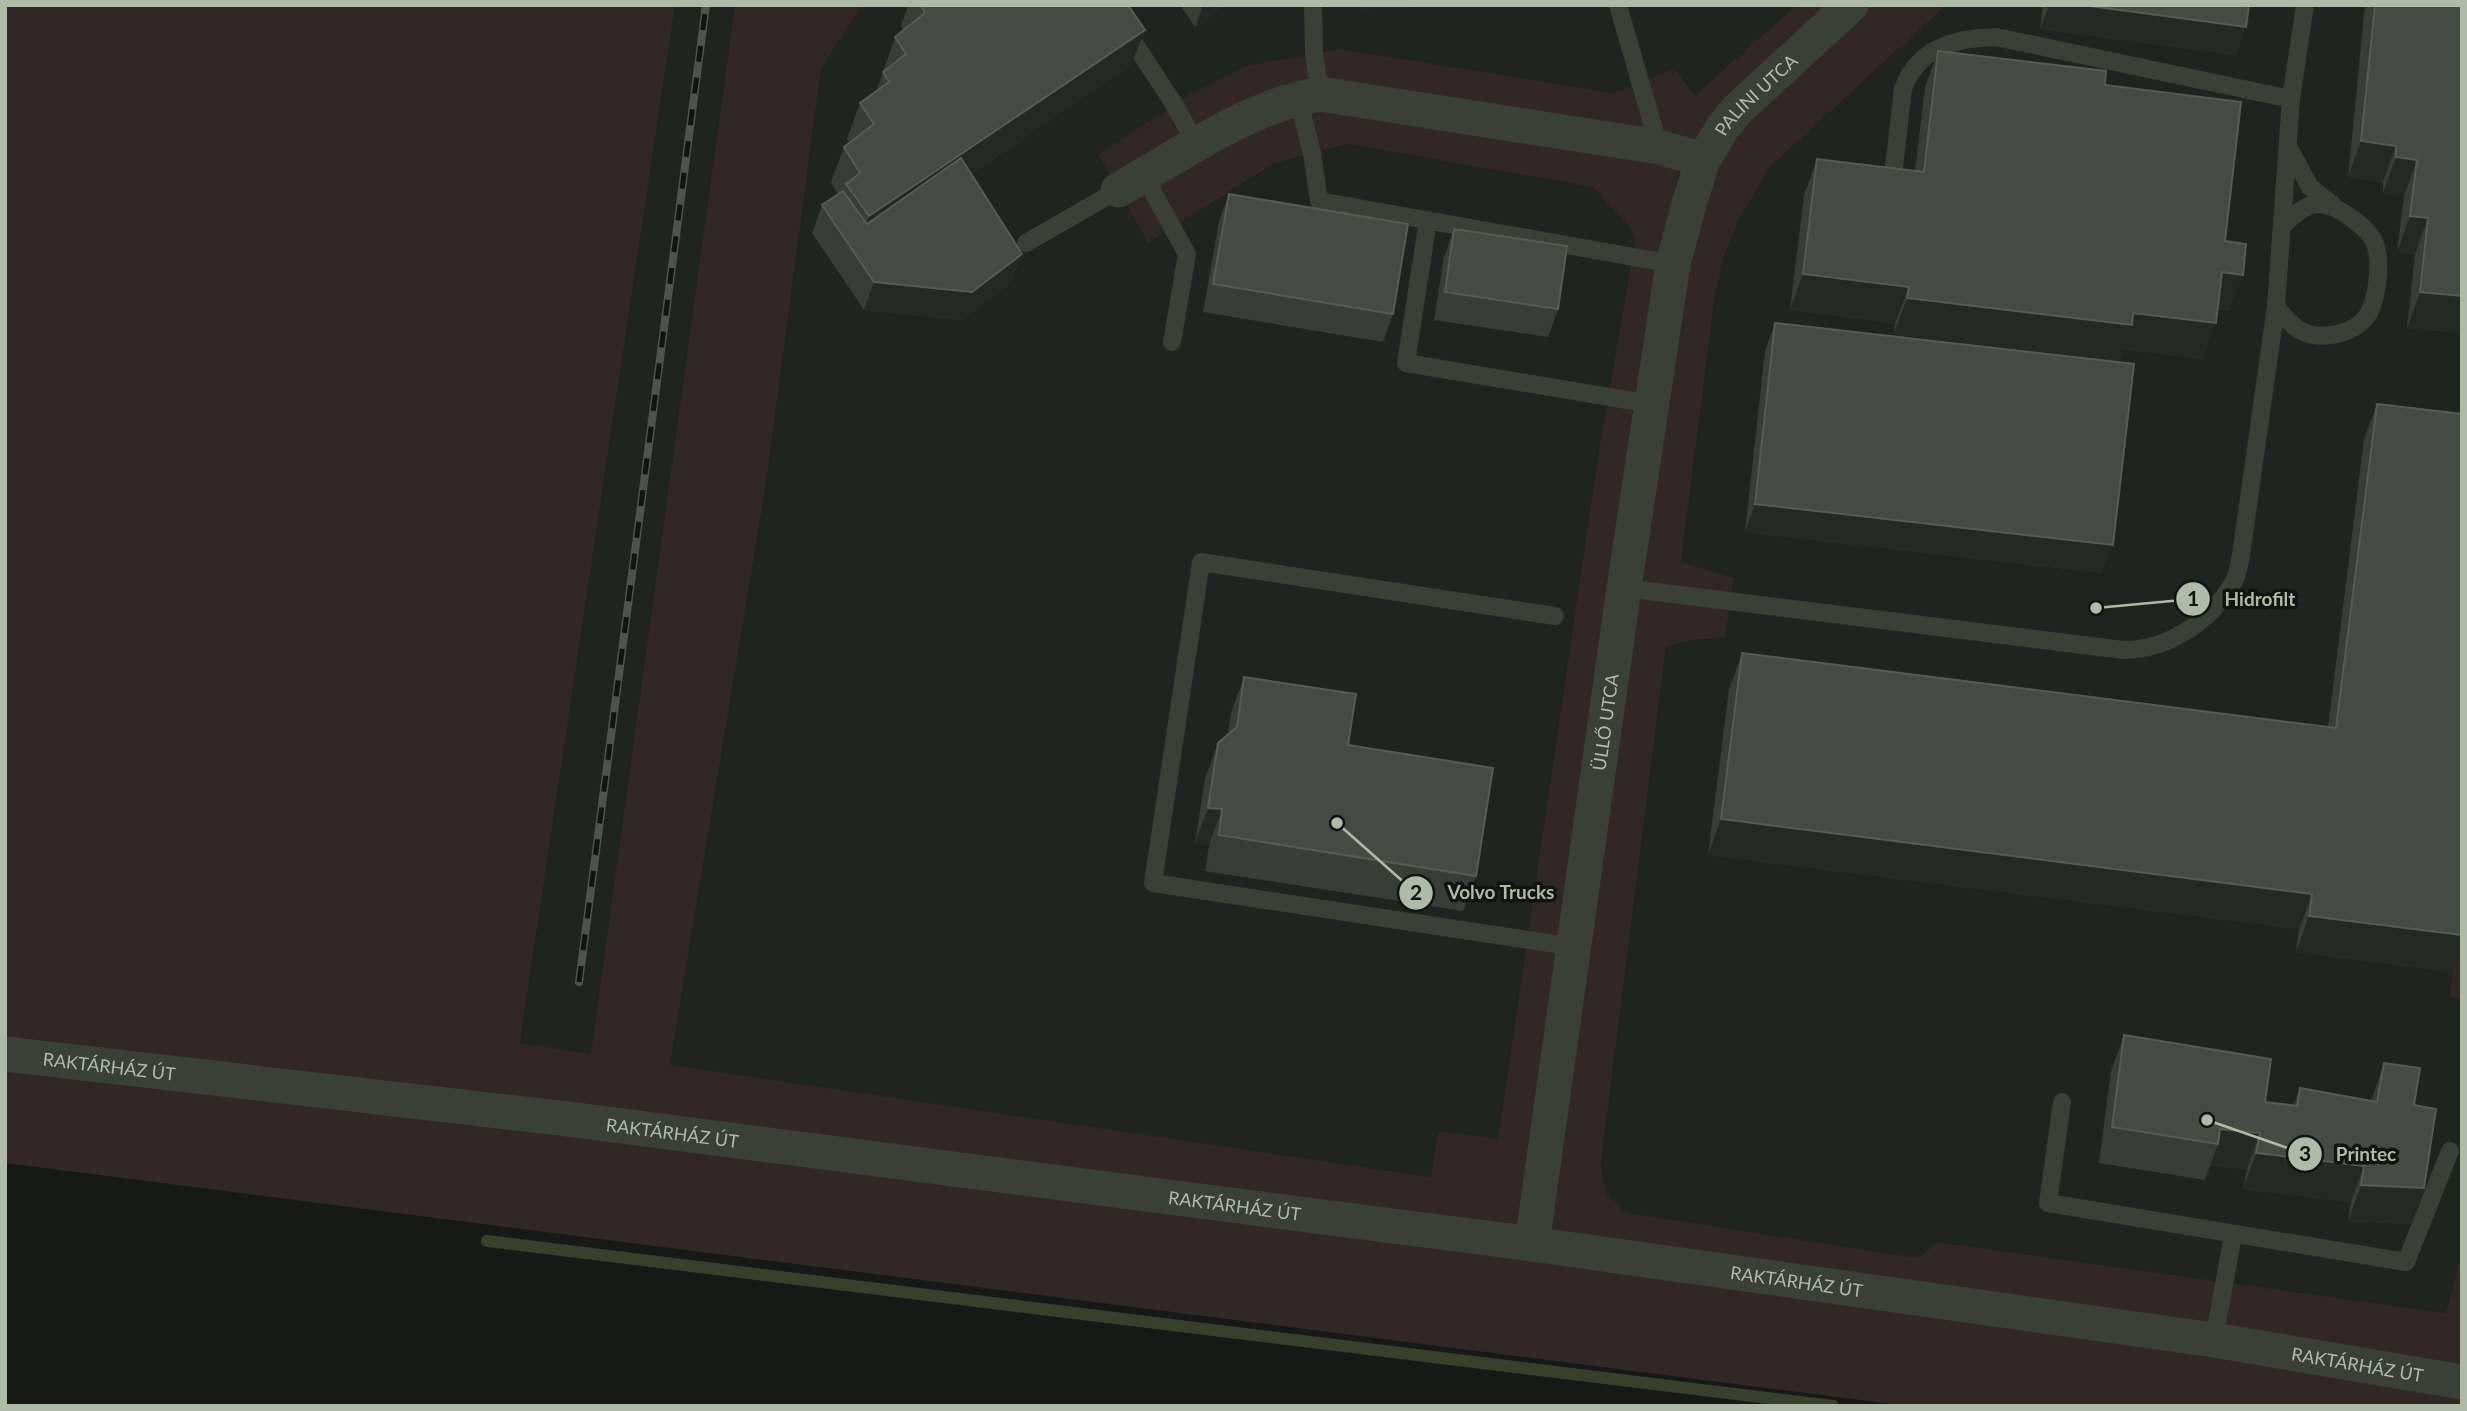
<svg xmlns="http://www.w3.org/2000/svg" width="2467" height="1411" font-family="Lato,sans-serif">
	<rect width="100%" height="100%" fill="#171917"/>
	<path fill="#202420" d="M675 5H735L592 1054 520 1044Z
		M862 5H1796L1695 95 1674 68 1615 93 1341 49 1245 66 1191 94 1098 154 1148 243 1274 164 1347 144 1592 187 1628 224 1635 240 1598 456 1498 1140 1432 1177 670 1066 766 484 821 69Z
		M1946 5H2462V904L2449 997 2462 999V1252L2446 1313 1937 1242 1918 1258 1629 1213 1611 1202 1604 1188 1601 1163 1666 646 1691 640 1725 638 1734 578 1681 562 1715 296 1724 256 1738 221 1770 167Z"/>
	<path fill="#322727" d="M5 5H675L520 1043 591 1054 735 5H862L821 69 766 484 670 1065 1431 1177 1438 1131 1498 1139 1598 456 1635 240 1628 224 1592 187 1347 144 1273 164 1148 243 1098 154 1191 94 1245 66 1341 49 1615 93 1674 68 1695 95 1796 5H1946L1770 167 1738 221 1724 256 1715 296 1681 562 1734 578 1725 638 1691 640 1666 647 1601 1163C1605 1192 1603 1198 1629 1213L1918 1258 1937 1242 2446 1313 2462 1252V1406H1908L5 1163Z
		M2462 904V999L2449 997Z"/>
	<g fill="none" stroke-linecap="round" stroke-linejoin="round">
		<path stroke="#383f2c" stroke-width="12" d="M487 1241 1833 1406"/>
		<path stroke="#3a3f38" stroke-width="18" d="M1109 5 1172 101 1197 145
			M1313 5 1314 54 1320 94
			M1618 5 1659 147
			M1298 98 1312 153 1319 201 1673 264
			M2289 148 2310 187 2333 205
			M1144 176 1187 254 1172 342
			M1892 185 1903 89C1918 47 1956 38 1996 37L2291 99
			M1428 220 1406 363 1651 404
			M1026 243 1118 190
			M2276 306C2282 315 2289 323 2298 329 2318 342 2353 335 2367 316 2375 304 2377 288 2378 274 2379 262 2379 249 2372 238 2365 227 2354 220 2344 213 2316 195 2304 206 2283 225
			M1624 588 2123 650C2168 650 2212 621 2234 581 2238 574 2239 564 2241 555L2276 306 2291 99 2305 5
			M1555 616 1201 562 1153 883 1575 947
			M2062 1102 2048 1203 2406 1262 2450 1151
			M2214 1340 2233 1235"/>
		<g stroke="#3a3f38" stroke-width="35">
			<path d="M1118 190C1180 155 1249 106 1320 94L1659 147 1703 160"/>
			<path id="s1" d="M5 1054 568 1119 1532 1244 2214 1340 2462 1382"/>
			<path id="s2" d="M1532 1244 1624 588 1673 264 1689 204 1703 160 1723 127 1737 110 1851 5"/>
		</g>
		<g stroke="#4e544b" stroke-width="8">
			<path id="rail" d="M579 982 706 5"/>
		</g>
		<use href="#rail" stroke="#121412" stroke-width="5" stroke-dasharray="16" stroke-linecap="butt"/>
	</g>
	<path fill="#383d37" d="M908 5H1128L1145 30 1131 65 971 174 1012 282 962 320 864 310 812 233 822 205 838 194 831 182 844 147 849 142 847 139 860 103 876 92 895 37 903 30 901 26Z
		M1180 5H1227L1195 27Z
		M2043 5H2249L2236 55 2040 29Z
		M2365 5H2462V333L2407 328 2415 254 2397 252 2404 196 2383 193V182L2348 177Z
		M1938 51 2105 85 2225 241 2230 310 2218 309 2203 359 2123 349 2119 361 1894 334 1895 323 1790 310 1804 195 1817 159 1915 171 1925 87Z
		M1229 194 1393 314 1383 342 1203 312 1219 221Z
		M1454 229 1558 309 1548 337 1434 320 1444 257Z
		M1775 323 2102 573 1745 532 1765 351Z
		M2377 404 2453 972 2296 952 2299 929 1708 855 1729 689 1742 653 2328 727 2364 439Z
		M1244 677 1348 745 1476 876 1463 911 1205 871 1209 845 1195 843 1205 779 1218 743 1228 734 1231 713Z
		M2124 1035 2265 1102 2294 1105 2300 1088 2371 1101 2384 1063 2414 1105 2424 1188 2411 1224 2348 1221 2351 1202 2243 1189 2247 1169 2210 1166 2205 1180 2099 1163 2111 1071Z"/>
	<path fill="#252925" d="M1203 5H1227L1195 27Z
		M1362 5H1473L1361 9Z
		M2049 5H2082L2246 27 2236 55 2040 29Z
		M1145 30 1131 65 856 252 869 216Z
		M2361 141 2396 146 2383 182 2348 177Z
		M2396 157 2417 160 2404 196 2383 193Z
		M2410 216 2428 218 2415 254 2397 252Z
		M1022 254 1012 282 962 320 864 310 874 282Z
		M2222 272 2243 275 2230 310 2209 307Z
		M1803 274 1909 287 1895 323 1790 310Z
		M2420 292 2462 296V333L2407 328Z
		M1907 298 2133 313 2216 323 2203 359 2123 349 2119 361 1894 334Z
		M1755 504 2113 545 2102 573 1745 532Z
		M1208 808 1222 809 1209 845 1195 843Z
		M1721 819 2312 894 2299 929 1708 855Z
		M2309 916 2462 935V948L2453 972 2296 952Z
		M2220 1129 2260 1133 2247 1169 2210 1166 2218 1144Z
		M2256 1153 2364 1166 2351 1202 2243 1189Z
		M2361 1185 2424 1188 2411 1224 2348 1221Z"/>
	<path fill="#454b44" stroke="#565c53" stroke-width="2" d="M921 5H1128L1145 30 869 216 846 184 860 173 844 147 874 124 860 103 889 82 883 72 906 54 895 37 925 13Z
		M2082 5H2249L2246 27Z
		M2375 5H2462V296L2420 292 2428 218 2410 216 2417 160 2396 157V146L2361 141Z
		M1938 51 2106 71 2105 85 2241 102 2225 241 2246 244 2243 275 2222 272 2216 323 2133 313 2132 325 1907 298 1909 287 1803 274 1817 159 1924 172Z
		M961 158 1022 254 972 292 874 282 822 205 843 191 867 224Z
		M1229 194 1408 224 1393 314 1213 284Z
		M1454 229 1567 246 1558 309 1445 292Z
		M1775 323 2134 364 2113 545 1755 504Z
		M2377 404 2462 414V935L2309 916 2312 894 1721 819 1742 653 2336 728Z
		M1244 677 1356 694 1348 745 1493 768 1476 876 1219 835 1222 809 1208 808 1218 743 1237 727Z
		M2124 1035 2271 1059 2265 1102 2297 1106 2300 1088 2377 1102 2384 1063 2420 1068 2414 1105 2436 1109 2424 1188 2361 1185 2364 1166 2256 1153 2260 1133 2220 1129 2218 1144 2112 1127Z"/>
	<g text-anchor="middle" dominant-baseline="central" stroke-width="7" stroke-linejoin="round" paint-order="stroke">
		<g font-size="18" fill="#b0baa8" stroke="#121412">
			<text stroke="none"><textPath href="#s2" startOffset="1183">PALINI UTCA</textPath></text>
			<text stroke="none"><textPath href="#s2" startOffset="527">ÜLLŐ UTCA</textPath></text>
			<text stroke="none"><textPath href="#s1" startOffset="105">RAKTÁRHÁZ ÚT</textPath></text>
			<text stroke="none"><textPath href="#s1" startOffset="672">RAKTÁRHÁZ ÚT</textPath></text>
			<text stroke="none"><textPath href="#s1" startOffset="1239">RAKTÁRHÁZ ÚT</textPath></text>
			<text stroke="none"><textPath href="#s1" startOffset="1806">RAKTÁRHÁZ ÚT</textPath></text>
			<text stroke="none"><textPath href="#s1" startOffset="2373">RAKTÁRHÁZ ÚT</textPath></text>
		</g>
	</g>
	<path fill="none" stroke="#b0baa8" stroke-width="2.5" d="M2096 608L2193 599M1337 823L1416 893M2207 1120L2305 1154"/>
	<g fill="#b0baa8" stroke="#121412" stroke-width="2.5">
		<circle cx="2096" cy="608" r="7"/>
		<circle cx="1337" cy="823" r="7"/>
		<circle cx="2207" cy="1120" r="7"/>
		<circle cx="2193" cy="599" r="18"/>
		<circle cx="1416" cy="893" r="18"/>
		<circle cx="2305" cy="1154" r="18"/>
	</g>
	<g font-size="21" text-anchor="middle" font-weight="bold" fill="#111">
		<text x="2193" y="606">1</text>
		<text x="1416" y="900">2</text>
		<text x="2305" y="1161">3</text>
	</g>
	<g font-size="19" text-anchor="middle" font-weight="bold" fill="#b0baa8" stroke="#121412" stroke-width="7" stroke-linejoin="round" paint-order="stroke">
		<text x="2260" y="606">Hidrofilt</text>
		<text x="1501" y="899">Volvo Trucks</text>
		<text x="2366" y="1161">Printec</text>
	</g>
	<rect width="2467" height="1411" fill="none" stroke="#b0baa8" stroke-width="14"/>
</svg>
